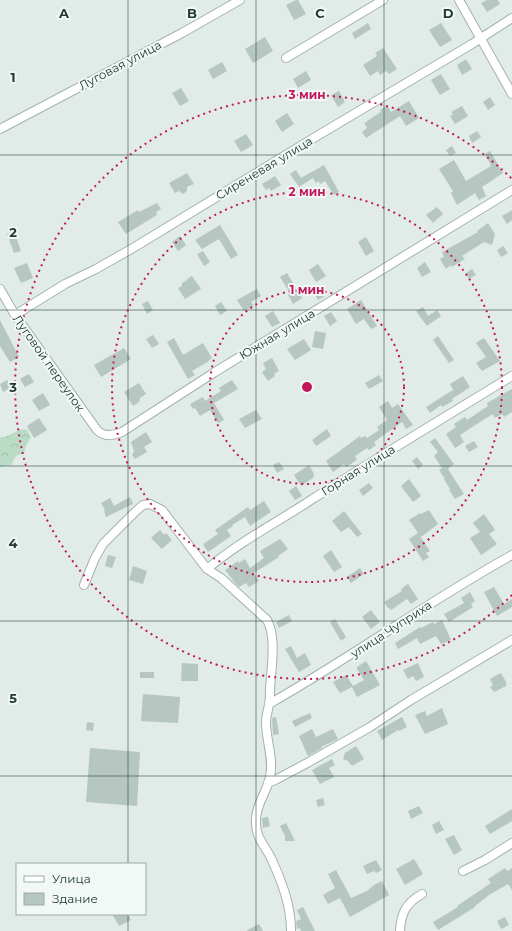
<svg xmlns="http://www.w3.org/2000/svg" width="512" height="931" font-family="Montserrat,sans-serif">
	<defs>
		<pattern id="forest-crowns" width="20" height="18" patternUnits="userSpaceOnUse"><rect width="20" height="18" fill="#badcc6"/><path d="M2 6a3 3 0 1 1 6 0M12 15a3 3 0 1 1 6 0" fill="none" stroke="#a0beab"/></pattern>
	</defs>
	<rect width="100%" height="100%" fill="#e1ebe7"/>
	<path fill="url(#forest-crowns)" d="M22 429 27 430 31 437 26 446 24 453 16 456 11 465 0 467V438L7 436Z"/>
	<path fill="#b6c6c0" d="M296 0H298L306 14 294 20 286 5Z
		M487 0H498L500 4 487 12 481 3Z
		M368 23 371 29 355 39 352 33Z
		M441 23 452 40 440 47 429 30Z
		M265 37 273 51 253 63 245 49Z
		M383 48 397 69 389 74 386 71 380 75 378 71 370 76 363 65 377 56 375 53Z
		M466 59 472 69 462 75 457 65Z
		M222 62 227 71 213 79 208 70Z
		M306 71 311 80 298 88 293 79Z
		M441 74 450 89 440 95 431 80Z
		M181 88 189 101 180 106 172 93Z
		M339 91 345 102 338 107 331 95Z
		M490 97 495 105 488 110 483 102Z
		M409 101 419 118 406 126 400 116 366 138 362 132 367 128 364 123 367 122V121L381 112 380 110 387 105 391 112Z
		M462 106 468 116 455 124 450 116 453 114 451 112Z
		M287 113 294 124 282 132 275 121Z
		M477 131 481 137 472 143 469 136Z
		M246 134 253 145 241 152 234 141Z
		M452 146 456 153 450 156 446 150Z
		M490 151 503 173 482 187 486 196 479 200 475 193 457 205 451 193 453 191 439 169 454 160 466 181 491 166 485 154Z
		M324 165 339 192 334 195 325 181 320 184 319 181 316 183 313 178 299 187 290 174 296 170 301 178Z
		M187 173 194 184 187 187V191L183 194 179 191 175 193 169 183Z
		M275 176 281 185 271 191 269 188 266 190 262 184Z
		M157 203 161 209 156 212 157 215 126 234 118 222 138 210 139 212Z
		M437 207 443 214 433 223 426 215Z
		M512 210V220L507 224 502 216Z
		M488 223 495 234 492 245 484 242 462 256 465 259 452 267 451 265 446 269 440 259 444 257 442 252 478 232 477 231Z
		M220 225 238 255 231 259 219 239 202 249 195 240Z
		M14 231 21 251 14 253 7 234Z
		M180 236 186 245 178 251 172 242Z
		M366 237 374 251 366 256 358 242Z
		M503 246 508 253 501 257 497 250Z
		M203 251 210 262 204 266 197 254Z
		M425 262 431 272 422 277 417 268Z
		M27 263 33 278 21 283 14 268Z
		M318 264 326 276 316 282 309 270Z
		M472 269 476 275 469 279 466 273Z
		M287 273 302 298 293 304 288 295 290 293 280 277Z
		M192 276 201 289 185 299 178 288 182 286V283L187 280V279Z
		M257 289 261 296 251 302 254 306 244 311 237 300Z
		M320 290 325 296 318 300 315 295Z
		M361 300 377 326 371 329 364 319 356 324 347 309Z
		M148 301 153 310 147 314 142 304Z
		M221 302 227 311 220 315 215 306Z
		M423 307 428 316 437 310 441 316 427 326 416 311Z
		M273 311 280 323 272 327 265 316Z
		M331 312 337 321 330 326 324 316Z
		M0 320 19 357 10 362 0 346Z
		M315 331 326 333 323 349 312 347Z
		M153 335 159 344 152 348 146 339Z
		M438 336 454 360 449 363 433 340Z
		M174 338 183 355 203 343 212 358 209 360V361L192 371 195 375 188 379 167 342Z
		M484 338 500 361 482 371 476 363 486 357 476 343Z
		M304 339 311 350 295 360 287 349Z
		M124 348 131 359 101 377 94 365Z
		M272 358 279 371 274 374 275 376 268 381 262 372 266 369 263 363Z
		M29 374 34 382 25 387 20 379Z
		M379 375 383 381 369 389 365 383Z
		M463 376 470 387 452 399 453 401 442 407 441 405 430 413 426 407 453 390 450 384Z
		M7 380 11 388 3 392 0 384Z
		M232 380 238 389 214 403 224 420 218 423 210 410 200 416 195 408 193 409 190 404 203 397 205 401 221 391 219 388Z
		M139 383 146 394 140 398 139 402 133 406 124 392Z
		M512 389V412L504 417 502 414 495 418 493 414 480 422 460 435 464 442 455 448 446 434 456 427 454 424 465 417 467 420 488 406 487 403Z
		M43 393 50 405 39 411 32 400Z
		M388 401 392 408 398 404 413 425 406 429 402 422 374 442 376 445 369 450 367 448 355 456 357 460 346 467 344 464 333 472 326 461 360 436 361 438 365 436 367 438 379 430 377 427 387 420 379 407Z
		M256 410 262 419 245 428 239 419Z
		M39 418 47 430 34 438 27 426Z
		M327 429 331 436 316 446 312 440Z
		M146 432 152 442 144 447 147 452 135 459 132 455 134 451 131 442Z
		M435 438 454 464 448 469 464 494 455 499 449 490 450 489 444 479H445L439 470 442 468 434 456 438 452 430 442Z
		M474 441 478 447 469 452 465 446Z
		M417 457 423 465 418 469 412 461Z
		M279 462 284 469 277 473 273 465Z
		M309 465 314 474 313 475 314 477 301 486 294 475Z
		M409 479 421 496 413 502 401 486Z
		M369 483 373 488 363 496 359 490Z
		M296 486 302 496 295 500 289 491Z
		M130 497 133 504 106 517 104 511 105 510 101 503 110 498 114 506Z
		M264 501 271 512 250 526 245 517 232 525 233 526 227 530 231 536 208 552 203 544 218 534 215 530 248 507 250 510Z
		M429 510 438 524 421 537 409 520 420 513 421 514Z
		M344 511 362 534 357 537 349 527 341 532 332 521Z
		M484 514 495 530 489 534 497 544 481 555 470 538 480 532 473 523Z
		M160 530 164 535 166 533 172 540 162 549 151 538Z
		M418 533 430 551 426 553 429 557 423 561 409 539Z
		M280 539 288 549 278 556 279 557 254 573 259 581 249 587 246 583 239 587 236 584 225 570 238 561 239 563 245 559 250 568 264 558 260 551Z
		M331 550 342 567 334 572 323 556Z
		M108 555 116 557 112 568 105 566Z
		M133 566 147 571 143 584 129 580Z
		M360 568 364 574 351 583 347 577Z
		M408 584 418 599 411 604 407 599 391 610 389 608H388L384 602 402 591 401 589Z
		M494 587 504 604 512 599V607L497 616 484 592Z
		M470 592 475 601 471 604 473 607 449 622 444 614 464 603 461 598Z
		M371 610 380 622 371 629 362 617Z
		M289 615 292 621 279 628 276 622Z
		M335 619 346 637 341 641 330 622Z
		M442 620 451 640 441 644 436 636 420 644 417 638 398 649 395 643 420 627 421 628 433 622 434 624Z
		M291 646 297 658 305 653 311 665 299 672 285 649Z
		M366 661 380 685 357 697 352 687 340 693 333 682 346 675 353 686 364 680 357 669V667Z
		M182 663 198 664V681H181Z
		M418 663 424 677 416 681 413 676 408 679 403 670Z
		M140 672H154V678H140Z
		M501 673 506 682V686L494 692 490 687 493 685 490 679Z
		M143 694 180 697 178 723 141 721Z
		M442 708 448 724 425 734 415 715 425 711 427 716Z
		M310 713 312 718 295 727 292 721Z
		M276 717 279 734 273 735 272 718Z
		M402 717 407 727 399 731 398 730 382 740 377 731Z
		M87 722 94 723 93 731 86 730Z
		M312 729 316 737 333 729 338 739 321 747 322 748 308 756 299 736Z
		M356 746 364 759 352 766 348 761 343 759 345 753Z
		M90 748 140 752 137 806 86 802Z
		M332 759 335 765 329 768 334 777 320 784 312 770Z
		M323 798 325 805 318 807 316 800Z
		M419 806 423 813 411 819 408 811Z
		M512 809V821L490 834 485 826Z
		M268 817 270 826 263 828 262 818Z
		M439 821 444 830 436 834 432 825Z
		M286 823 295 841H285V836L280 826Z
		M454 835 462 850 454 855 445 839Z
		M414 859 423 874 405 885 396 869Z
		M376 860 382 870 376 873 374 871 367 874 363 866Z
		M505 868 507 871 512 868V890L508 884 489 895 475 906V907L438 930 433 922 458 907 457 906 491 883 488 879Z
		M336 870 351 898 367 891 374 885 382 881 389 895 350 917 340 898 328 904 323 895 335 888 328 874Z
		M303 907 315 931H301L300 928 297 929 296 921 301 919 297 910Z
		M112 914H128L131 920 119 926Z
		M505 917 509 925 501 929 497 921Z
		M259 924 263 931H246Z"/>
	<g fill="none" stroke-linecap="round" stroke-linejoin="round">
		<g stroke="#a4b3ae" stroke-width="10">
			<path id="minor" d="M459 0 512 94
				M286 58 383 0
				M0 129 182 33 240 0
				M0 289 15 315 97 430C104 437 113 436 122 432L215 372 512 190
				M15 315 65 284 96 269 133 248 322 133 472 44 512 18
				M207 569C239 542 276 523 311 500 377 458 445 417 512 376
				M84 585 95 558 103 544 136 511 143 505 150 504 162 510 207 569 221 578 267 620C277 637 271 670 270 689 270 694 270 700 269 704 268 711 266 716 266 722 266 741 274 758 270 777 267 792 256 804 256 820 255 837 264 844 271 858 282 882 291 905 291 931
				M269 704C352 657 429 601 512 555
				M268 783 277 779 309 762 370 727 411 700 512 640
				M463 871 485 860 512 843
				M400 931C401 913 406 903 422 894"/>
		</g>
		<use href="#minor" stroke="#fff" stroke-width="8"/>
	</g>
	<path fill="none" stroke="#223b36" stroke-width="1" stroke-opacity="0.55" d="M128 0V864M256 0V931M384 0V931M0 155H512M0 310H512M0 466H512M0 621H512M0 776H512M128 914V931"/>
	<g fill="none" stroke="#c2185b" stroke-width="2" stroke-dasharray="2 4">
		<circle cx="307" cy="387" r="97"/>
		<circle cx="307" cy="387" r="195"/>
		<path d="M512 595A292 292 0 1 1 512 179"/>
	</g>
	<g text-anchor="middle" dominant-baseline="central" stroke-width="4" stroke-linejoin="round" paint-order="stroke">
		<g font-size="12" fill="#223b36" stroke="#f1f8f5">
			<text transform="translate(120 65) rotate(-28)">Луговая улица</text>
			<text transform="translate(264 168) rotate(-31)">Сиреневая улица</text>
			<text transform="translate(277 334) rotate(-31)">Южная улица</text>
			<text transform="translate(49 363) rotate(55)">Луговой переулок</text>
			<text transform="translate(358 470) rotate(-32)">Горная улица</text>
			<text transform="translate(391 629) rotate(-33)">улица Чуприха</text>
		</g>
	</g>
	<g font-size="13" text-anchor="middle" font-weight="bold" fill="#223b36" stroke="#f1f8f5" stroke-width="4" stroke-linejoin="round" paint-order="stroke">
		<text x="64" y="18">A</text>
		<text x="192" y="18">B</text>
		<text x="320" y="18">C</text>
		<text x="448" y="18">D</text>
		<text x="13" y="82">1</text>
		<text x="13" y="237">2</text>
		<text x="13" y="392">3</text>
		<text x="13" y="548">4</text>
		<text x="13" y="703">5</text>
	</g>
	<circle cx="307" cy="387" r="6" fill="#c2185b" stroke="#f1f8f5" stroke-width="2"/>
	<g font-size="12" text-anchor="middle" font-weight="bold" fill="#c2185b" stroke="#f1f8f5" stroke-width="4" stroke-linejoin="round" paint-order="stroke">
		<text x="307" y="99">3 мин</text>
		<text x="307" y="196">2 мин</text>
		<text x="307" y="294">1 мин</text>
	</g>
	<rect x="16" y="863" width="130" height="52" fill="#f1f8f5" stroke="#9eaca9"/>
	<rect x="24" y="876" width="20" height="6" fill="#ffffff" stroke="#9eaca9"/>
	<text x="52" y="883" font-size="12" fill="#223b36">Улица</text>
	<rect x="24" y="893" width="20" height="12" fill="#b6c6c0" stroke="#9eaca9"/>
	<text x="52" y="903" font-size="12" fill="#223b36">Здание</text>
</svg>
